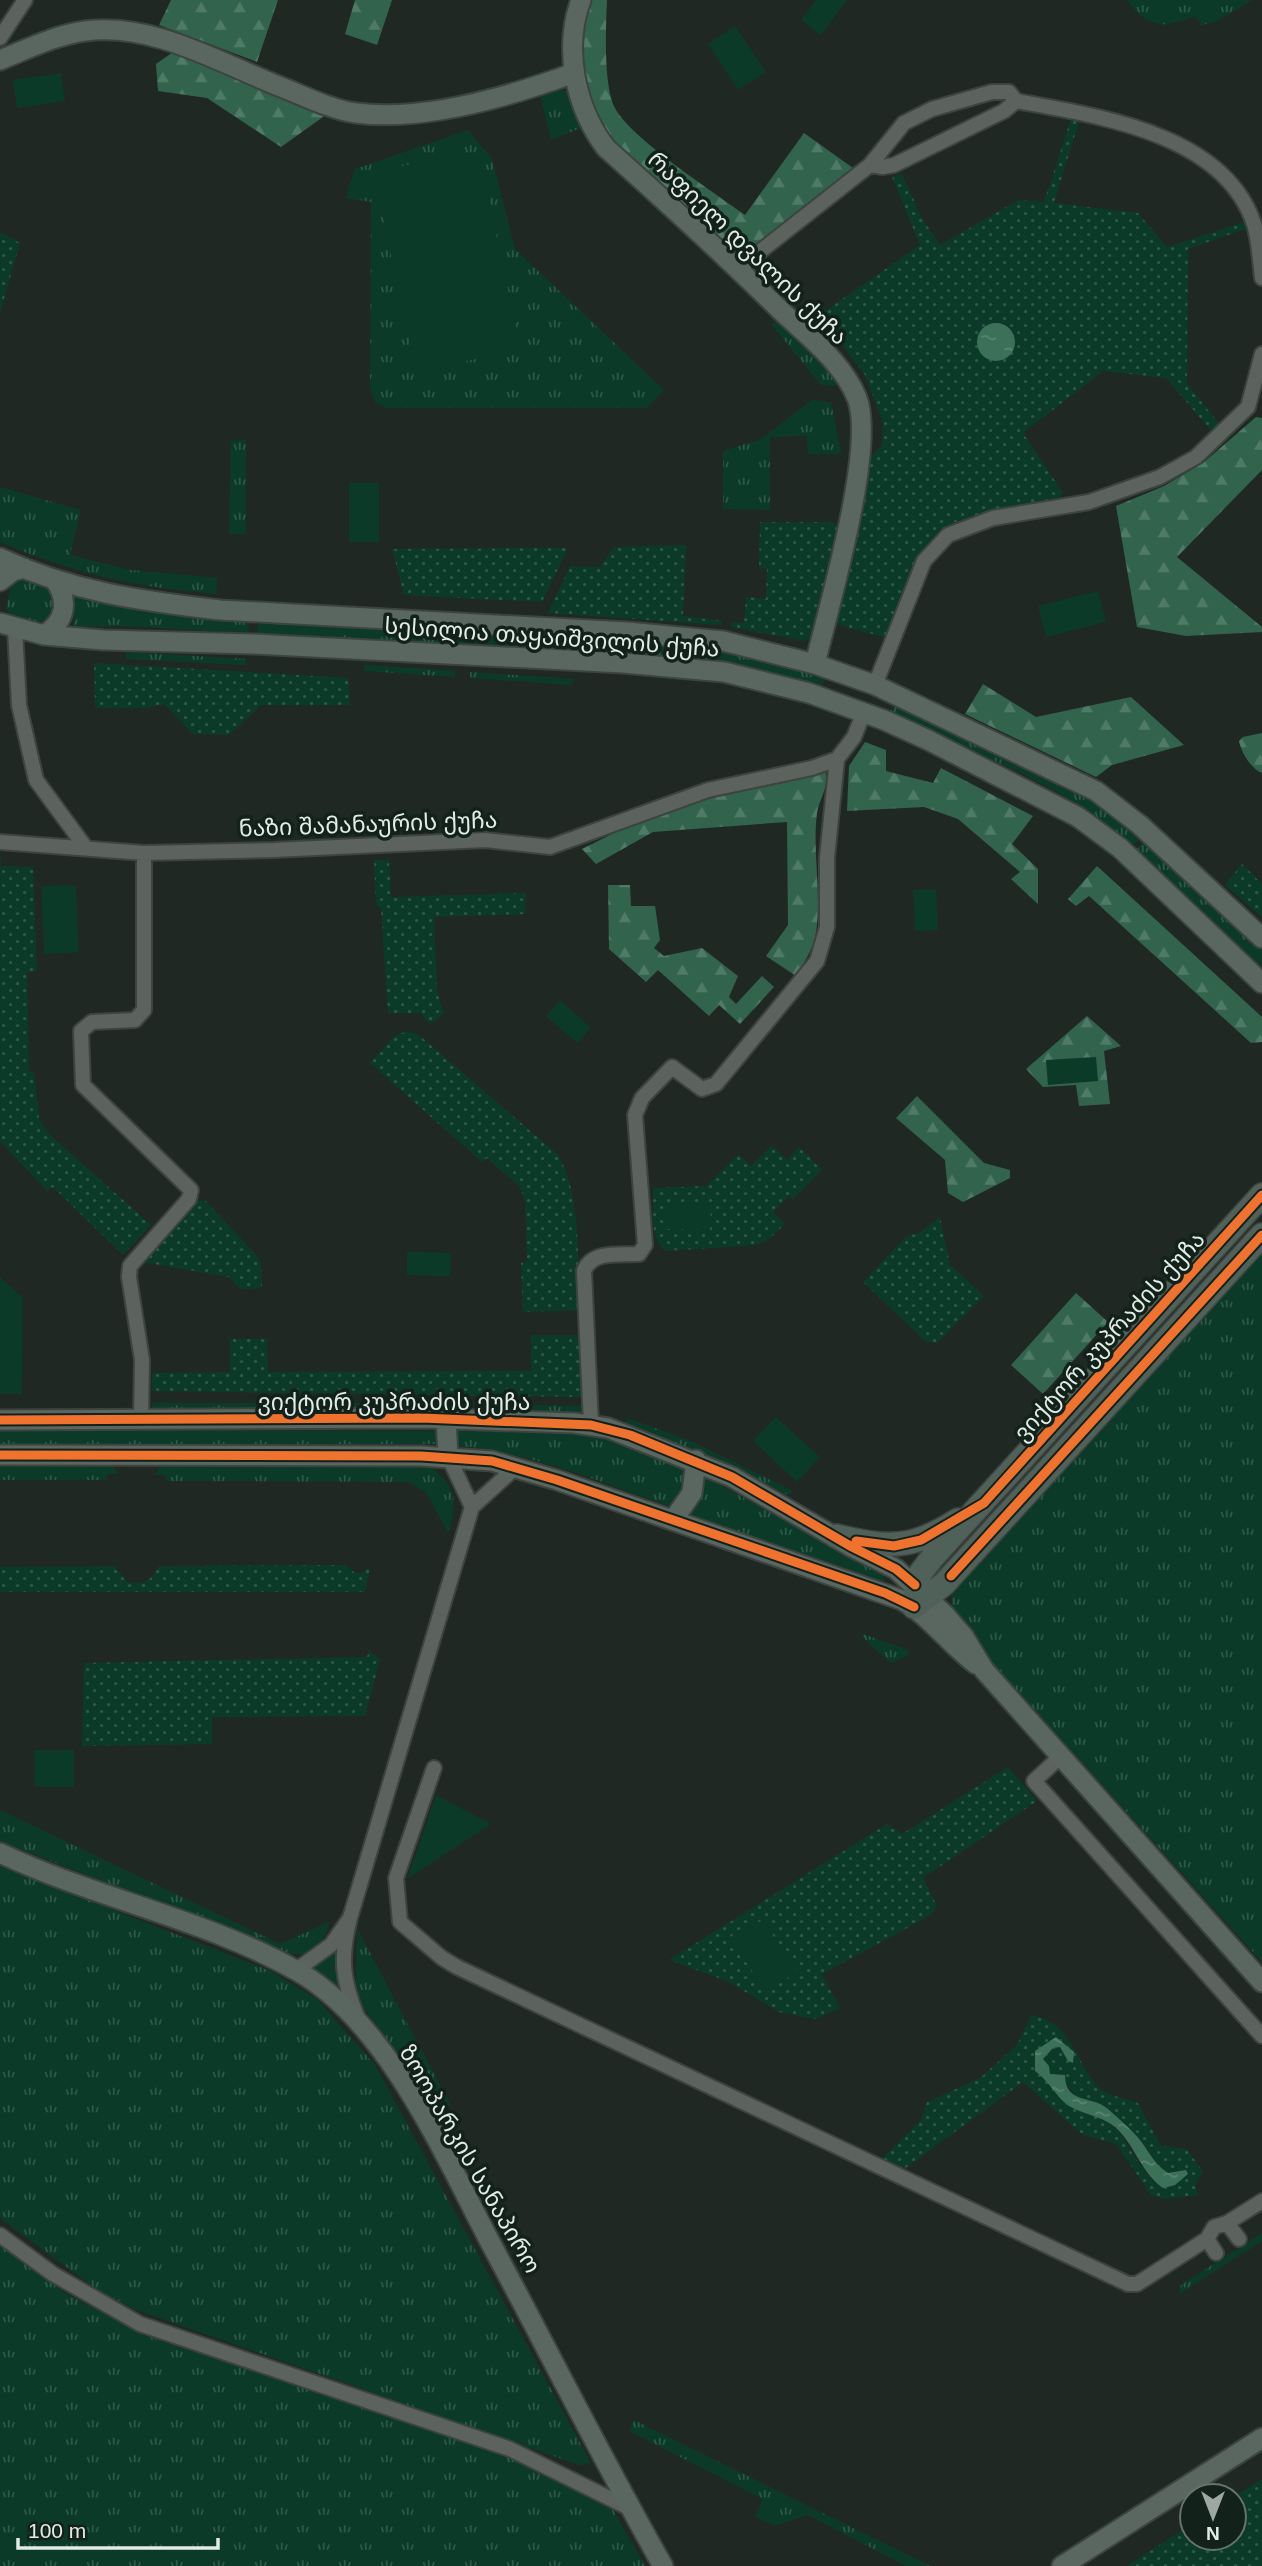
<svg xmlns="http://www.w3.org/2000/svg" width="1262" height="2566" font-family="Helvetica,'Noto Sans Georgian',sans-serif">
	<defs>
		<pattern id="grass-tufts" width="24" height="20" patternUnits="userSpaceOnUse" patternTransform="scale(1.75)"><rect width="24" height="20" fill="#0b3b28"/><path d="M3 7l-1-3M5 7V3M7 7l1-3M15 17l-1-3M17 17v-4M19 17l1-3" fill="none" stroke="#2e5847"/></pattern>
		<pattern id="forest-firs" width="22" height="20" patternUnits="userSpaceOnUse" patternTransform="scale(1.75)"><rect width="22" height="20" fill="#32634d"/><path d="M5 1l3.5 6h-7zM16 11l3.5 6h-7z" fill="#4f7a67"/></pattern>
		<pattern id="park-dots" width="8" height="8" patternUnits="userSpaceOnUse" patternTransform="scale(1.75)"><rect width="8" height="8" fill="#0b3b28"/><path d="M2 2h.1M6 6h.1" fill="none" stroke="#2e5847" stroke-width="1.8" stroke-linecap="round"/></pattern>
		<pattern id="water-ripples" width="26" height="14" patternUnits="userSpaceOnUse" patternTransform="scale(1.75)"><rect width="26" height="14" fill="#3d7058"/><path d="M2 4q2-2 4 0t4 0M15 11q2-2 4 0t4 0" fill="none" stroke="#598570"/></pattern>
	</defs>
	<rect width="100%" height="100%" fill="#202824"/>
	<path fill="url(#grass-tufts)" d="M1127 0H1252L1217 21 1201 25 1195 16C1163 29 1149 29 1127 0Z
		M555 89 570 92 581 128 551 140 540 94Z
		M468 130 492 159 515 249 664 390 646 408H387L375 402 370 388 371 202 346 198 355 169Z
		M774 322H779C796 336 835 363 836 386L821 385 771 324Z
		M812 400 831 402 841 454H808L807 436 770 437V510L723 509V451L761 439Z
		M246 440V534H229L231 441Z
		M0 487 81 510 70 555 130 570 217 578 216 594C131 586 79 575 0 542Z
		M20 578C27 581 40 583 46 588 56 595 53 617 42 621 34 625 18 616 10 614L6 608 12 582Z
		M74 596 154 613 249 619 248 633 129 626 73 627Z
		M258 620 582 641 581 654 257 634Z
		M623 643 735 653 825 677 822 687 727 665 624 657 620 653Z
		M126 652 246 659V665L126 659Z
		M364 665 455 671V677L364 671Z
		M470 672 573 679 572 685 470 678Z
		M896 706 1092 797 1140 837 1133 846C1065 785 974 752 891 716L890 711Z
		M1144 841 1262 950V967L1136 850Z
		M1262 1253V1962L976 1645 952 1614V1594Z
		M152 1403H416V1409L152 1408Z
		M486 1404 582 1406 581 1413 486 1410Z
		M628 1418 693 1442 793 1491 788 1495 740 1470 626 1424Z
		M0 1430 437 1431V1444H0Z
		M458 1431 588 1435 628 1442 686 1467 683 1491 672 1507C604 1484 531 1452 458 1446Z
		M0 1466H112L119 1474H107V1480H0Z
		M161 1466 431 1467C457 1488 458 1501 448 1533L426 1492 409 1482 166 1481V1475H154Z
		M704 1476 802 1530 886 1571 883 1582 849 1575 688 1517 698 1503Z
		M863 1634 908 1650 909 1655 891 1663 862 1637Z
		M0 1810 280 1944 329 1922C322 1950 310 1959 282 1952L0 1841Z
		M0 1866 271 1971 317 1999 375 2065 591 2463 580 2465 565 2460 134 2309 98 2290 0 2218Z
		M357 1928 451 2106 427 2103 359 2000 356 1979Z
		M336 1951 341 1994 309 1971Z
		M1262 2233V2241L1179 2294 1181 2285Z
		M0 2244 65 2293 144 2335 564 2475 597 2482 645 2566H0Z
		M634 2420 930 2566H906L808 2515 775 2526 755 2516 763 2499 629 2431Z"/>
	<path fill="url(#forest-firs)" d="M171 0H278L257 62 159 25Z
		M355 0H392L377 45 345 34Z
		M588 0H607C606 27 603 85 615 108 629 137 715 193 745 215L804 133 853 168 741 258 608 141C582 97 578 49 588 0Z
		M176 50 330 112 281 147 207 98 158 91 156 64Z
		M1256 417 1262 418V470L1177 557 1262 627V632L1186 636 1137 627 1116 506 1164 486 1203 463Z
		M983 684 1036 717 1131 697 1184 745 1112 765 1096 777 965 714Z
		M1262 733V773C1251 769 1241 752 1239 741L1243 737Z
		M865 742 886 750V771L933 783 941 768 1033 816 1012 844 1038 869V904L1011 879 1020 872 958 819 924 807 847 811 849 766Z
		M825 771C830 785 819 800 817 813 812 852 822 893 816 933 813 950 804 962 796 976L766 956 788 925 787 822 653 832 596 864 582 849 662 809Z
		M1097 866 1262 1017V1042L1251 1043 1089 896 1076 906 1068 899Z
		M608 885H630L631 906H655L660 940 654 948 664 956 702 948 738 976 729 997 736 1004 762 976 774 987 740 1024 719 1005 709 1016 658 970 646 982 609 949Z
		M1087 1016 1121 1046 1104 1051 1110 1104 1079 1106 1076 1085 1043 1087 1026 1069Z
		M917 1096 984 1163 1010 1170V1178L963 1202 948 1193 945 1160 896 1118Z
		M1076 1293 1108 1322 1043 1394 1011 1365Z"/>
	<path fill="url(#park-dots)" fill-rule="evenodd" d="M1072 116 1080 118 1054 203 1138 213 1167 247 1245 222 1248 228 1188 249 1187 384 1221 426 1213 433 1166 378 1103 371 1023 433 1063 493 1059 498C1031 504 959 514 939 531 916 551 898 609 887 638L832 623 864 503 870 457 882 445 883 423 865 375 829 328 808 323 920 245 892 177 902 174 922 218 940 245 1018 200 1044 202Z
		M0 232 20 243 0 313Z
		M760 522H824L834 523 839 528 811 637 805 641 731 627 732 622 744 623 746 597 766 599 767 569 759 568Z
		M686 545 683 616 722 621 721 625 548 613 570 566 600 567 614 547Z
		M568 548 542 602 404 595 392 549Z
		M94 663 348 678 350 705H261L229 735 193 734 164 704 144 708H95Z
		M0 848 1 866 33 867 37 971 27 972 29 1071 34 1072 39 1119 48 1133 151 1225 123 1255 53 1187 47 1191 0 1141Z
		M374 860H389L391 897 526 893 525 914 434 917 437 992 444 1013 430 1024 420 1013H388L381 908 376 905Z
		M1242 864 1262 884V917L1225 885Z
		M408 1031 419 1035 557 1154C582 1191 577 1265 580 1310L523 1312 521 1263 527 1262 525 1201 520 1187 487 1158 482 1162 370 1063 394 1036Z
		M772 1145 787 1160 799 1147 822 1170 793 1199 789 1196 773 1212 785 1224 768 1240 757 1245 666 1251C648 1239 654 1207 653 1188L706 1186 738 1154 751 1166Z
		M198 1200 206 1201 258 1257 261 1264 262 1288 241 1289 229 1277 142 1262 192 1203Z
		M940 1217 950 1265 984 1296 937 1343 926 1342 863 1282 907 1236 919 1233Z
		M531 1335H579L582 1397 152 1391V1373L230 1372V1339H267L268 1372 531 1371Z
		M345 1565 355 1573H362L370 1567 365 1592H0V1567L114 1566 127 1582C144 1586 151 1581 159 1566Z
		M369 1650 380 1660 365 1716 212 1717V1744L82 1746 84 1663 367 1657Z
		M1008 1767 1037 1801 923 1878 937 1906 931 1915 822 1974 840 2008 815 2019 779 2012 727 1981 669 1960 887 1824 902 1834Z
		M1031 2015C1075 2023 1074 2065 1101 2089 1109 2096 1128 2099 1138 2103L1161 2146 1187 2149 1203 2172 1195 2185 1198 2195 1164 2199 1151 2195 1116 2144 1083 2135 1023 2082 896 2175 876 2165 921 2120 927 2102 980 2078 1017 2045ZM1056 2037 1073 2062 1068 2061 1060 2047 1053 2048 1043 2060 1050 2074 1065 2082 1077 2098 1106 2107 1141 2141 1158 2167 1168 2174 1154 2182 1135 2158 1121 2133 1104 2119 1062 2100 1050 2082 1035 2071Z
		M1262 2479V2566H1127L1192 2524V2538H1234V2497Z"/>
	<path fill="#0b3b28" d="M816 0H847L821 35 801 20Z
		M735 26 766 72 738 90 708 44Z
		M61 73 65 101 17 108 13 80Z
		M456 153 485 184 521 349 416 372 377 189 387 170Z
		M349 483H379V542H349Z
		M1098 591 1106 622 1046 637 1038 606Z
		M76 885 79 952 44 954 41 886Z
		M936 889 938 930 915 931 913 890Z
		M560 1000 591 1028 577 1043 546 1016Z
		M1096 1057 1098 1081 1048 1085 1046 1060Z
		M664 1204 711 1205 710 1230 664 1229Z
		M407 1252 451 1253 450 1276 407 1275Z
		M0 1277 23 1298 22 1394H0Z
		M776 1417 820 1457 797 1482 753 1441Z
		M34 1750H74V1787H35Z
		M436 1795 491 1824 407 1879Z
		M763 1920 797 1972 766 1992 730 1937Z"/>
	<path fill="url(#water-ripples)" d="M977 342a19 19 0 1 1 38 0a19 19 0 1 1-38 0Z
		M1056 2037 1074 2052 1073 2063 1068 2061 1060 2047 1053 2048 1043 2059 1049 2066 1050 2074 1065 2075C1065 2105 1093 2095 1108 2109 1117 2117 1133 2131 1140 2140 1150 2153 1154 2164 1168 2173L1186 2170 1188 2174 1175 2185 1163 2188C1143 2174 1136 2150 1121 2133 1107 2116 1086 2116 1069 2106 1057 2098 1050 2082 1035 2071V2051Z"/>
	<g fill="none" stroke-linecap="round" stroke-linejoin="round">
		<g stroke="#3d4440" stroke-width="18">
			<path id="street" d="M0 38 25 0
				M870 165 883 167 894 165 1004 111 1016 101
				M739 268 870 165 904 123 932 109 992 92H1009L1016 101C1097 116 1224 133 1254 224 1259 241 1260 260 1262 278
				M15 629 19 705 36 780 86 848
				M875 685 924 561 948 535 993 518 1089 502 1160 477 1196 457 1248 407 1262 354
				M0 842 144 853 274 850 485 840 550 847 708 790 812 768 837 759 854 737 864 712
				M141 1420 142 1360 129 1277 130 1266 189 1199 191 1190 83 1085 81 1031 92 1022 135 1020 144 1010V853
				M591 1425 584 1271C592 1250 620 1255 639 1254L645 1245 635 1115 642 1098 672 1067 702 1089 716 1084 817 961 827 927V858L837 759
				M448 1456 472 1507 516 1467
				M1061 1756 1034 1781 1262 2036
				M434 1768 396 1878 400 1922 442 1958 457 1967 1128 2284H1137L1207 2239 1214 2227 1227 2223 1262 2201
				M350 1918 472 1507
				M295 1971 331 1945 350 1918C340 1957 342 1979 357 2016
				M1227 2223 1239 2239
				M0 2235 53 2274 140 2324 510 2449 631 2509
				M1207 2239 1216 2253"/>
		</g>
		<g stroke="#3d4440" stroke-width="23">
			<path id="secondary" d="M581 0C563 48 575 107 606 148 663 199 719 250 773 303 802 332 841 359 857 398 876 447 828 609 815 664
				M0 60C27 49 56 35 85 31 153 22 220 63 281 87 304 96 332 110 356 113 424 122 511 96 574 73
				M0 558C73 592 141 601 220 610L627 632 723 641 815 664 875 685 1096 791 1140 825 1262 938
				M0 581 13 571 24 568
				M0 623 44 635 103 640 253 644 623 663 724 672 809 693 884 720 928 740 1078 817 1120 848 1262 983
				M44 635C66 621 69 601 55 580
				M446 1419 448 1456
				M0 1420 422 1418 574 1423 608 1428 732 1477 852 1547 896 1569 945 1615 964 1637 984 1670 1262 1982
				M0 1455 421 1456 492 1461 557 1480 902 1600C930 1616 950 1645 976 1664
				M673 1520 692 1493 696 1460
				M0 1853C97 1899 206 1919 299 1972 387 2023 443 2152 489 2240 547 2348 602 2459 663 2566
				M1062 2566 1262 2438"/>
		</g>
		<g stroke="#3d4440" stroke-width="26">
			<path id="primary" d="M1262 1195 932 1558 919 1575 914 1607 944 1584 1262 1235
				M836 1536C888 1548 912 1550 958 1520"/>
		</g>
		<use href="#street" stroke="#5c635f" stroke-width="14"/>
		<use href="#secondary" stroke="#5a6761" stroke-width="19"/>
		<use href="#primary" stroke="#50615a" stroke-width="23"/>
		<g stroke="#12221a" stroke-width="13">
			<path id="cycleway" d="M0 1420 422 1418 591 1425 630 1435 732 1477 852 1547 896 1569 915 1585
				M0 1455 421 1456 492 1461 557 1480 885 1593 914 1607
				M856 1541 894 1546 921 1540 984 1503 1262 1195
				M951 1576 1262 1235"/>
		</g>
		<use href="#cycleway" stroke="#ef722f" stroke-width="9"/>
	</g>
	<g text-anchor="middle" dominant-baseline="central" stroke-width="7" stroke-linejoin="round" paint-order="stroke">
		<g font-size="23" fill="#e2ece6" stroke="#12221a">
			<text transform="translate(748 248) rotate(44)">რაფიელ დვალის ქუჩა</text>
			<text transform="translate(552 637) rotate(4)">სესილია თაყაიშვილის ქუჩა</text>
			<text transform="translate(368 824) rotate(-2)">ნაზი შამანაურის ქუჩა</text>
			<text transform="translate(1109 1336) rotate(-48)">ვიქტორ კუპრაძის ქუჩა</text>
			<text x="394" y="1402">ვიქტორ კუპრაძის ქუჩა</text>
			<text transform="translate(470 2159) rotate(60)">ზოოპარკის სანაპირო</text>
		</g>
	</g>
	<g transform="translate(1213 2517) rotate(180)"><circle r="33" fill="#12221a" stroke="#65736c" stroke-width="2"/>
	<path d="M0-5L12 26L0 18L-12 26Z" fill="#9ea7a2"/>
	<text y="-10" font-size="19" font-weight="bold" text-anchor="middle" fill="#e2ece6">N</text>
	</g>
	<path d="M18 2538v10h200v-10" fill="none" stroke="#e2ece6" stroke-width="3.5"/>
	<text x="28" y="2538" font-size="21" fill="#e2ece6" stroke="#12221a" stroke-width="5" paint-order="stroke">100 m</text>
</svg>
